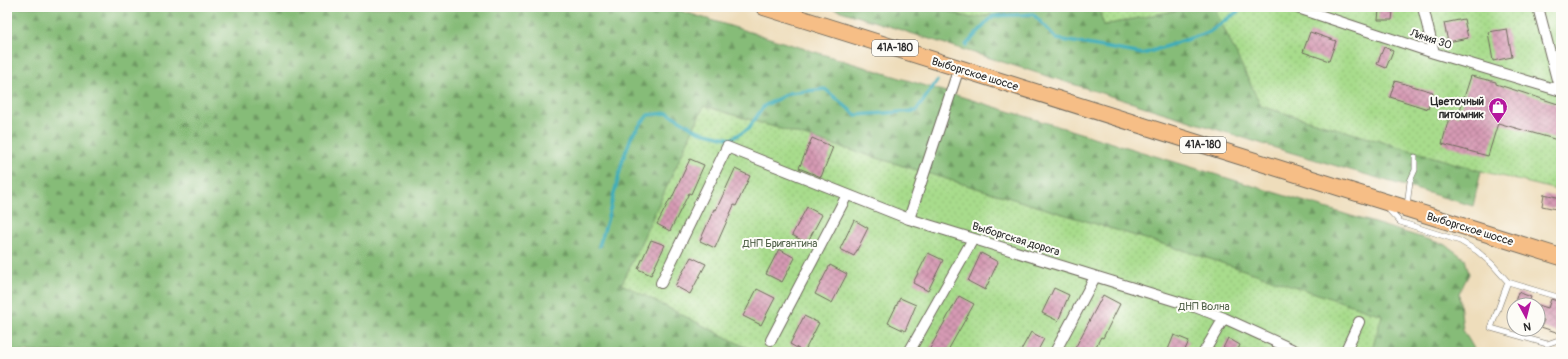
<svg xmlns="http://www.w3.org/2000/svg" width="1568" height="359" font-family="Pangolin,sans-serif">
	<defs>
		<pattern id="forest-firs" width="22" height="20" patternUnits="userSpaceOnUse"><rect width="22" height="20" fill="#86bc78"/><path d="M5 1l3.5 6h-7zM16 11l3.5 6h-7z" fill="#6e9963"/></pattern>
		<pattern id="park-dots" width="8" height="8" patternUnits="userSpaceOnUse"><rect width="8" height="8" fill="#a8dc8c"/><path d="M2 2h.1M6 6h.1" fill="none" stroke="#91bd79" stroke-width="1.8" stroke-linecap="round"/></pattern>
		<pattern id="building-cross-hatch" width="8" height="8" patternUnits="userSpaceOnUse"><rect width="8" height="8" fill="#d69ab4"/><path d="M0 0l8 8M0 8l8-8" fill="none" stroke="#ae7e93"/></pattern>
	</defs>
	<rect width="100%" height="100%" fill="#fdfcf7"/>
	<filter id="ink" filterUnits="userSpaceOnUse"><feTurbulence type="fractalNoise" baseFrequency=".025" numOctaves="2"/><feDisplacementMap in="SourceGraphic" scale="8" xChannelSelector="R" yChannelSelector="G"/><feConvolveMatrix kernelMatrix="1 2 1 2 8 2 1 2 1" color-interpolation-filters="sRGB"/></filter>
	<filter id="wash" filterUnits="userSpaceOnUse"><feTurbulence type="fractalNoise" baseFrequency=".012" numOctaves="4" result="noise"/><feDisplacementMap in="SourceGraphic" scale="16" xChannelSelector="R" yChannelSelector="G"/><feGaussianBlur stdDeviation="0.9" result="paint"/><feColorMatrix in="noise" values="0 0 0 0 0 0 0 0 0 0 0 0 0 0 0 0 0 1.4 0 .05"/><feComposite in="paint" operator="in"/></filter>
	<g filter="url(#wash)">
		<rect width="100%" height="100%" fill="#edb"/>
		<path fill="url(#forest-firs)" stroke="#587452" d="M7 7H668L1446 245 1465 259 1469 274 1459 293 1463 330 1476 352H1371L1382 315 1182 250 704 106 622 284 755 352H7Z
			M828 7H934L971 18 1042 7H1098L1104 25 1192 7H1214L1261 106 1481 171 1473 206 1279 149Z"/>
		<path fill="url(#park-dots)" stroke="#6a845c" d="M934 7H1042L971 18Z
			M1098 7H1192L1104 25Z
			M1214 7H1561V191L1481 171 1261 106Z
			M704 106 1182 250 1382 315 1371 352H755L622 284Z"/>
		<g fill="none" stroke-linecap="round" stroke-linejoin="round">
			<path stroke="#3eadba" stroke-width="3.5" d="M966 45 993 16 1033 14 1057 39 1143 54 1209 32 1244 7
				M599 246 607 221 623 159 632 135 648 115 668 113 698 131 731 139 748 129 764 106 789 93 825 89 856 115 916 111 937 81"/>
		</g>
		<g id="blocks">
			<path fill="url(#building-cross-hatch)" d="M1379 10 1393 11 1392 20H1378Z
				M1464 19 1468 38 1448 42 1444 23Z
				M1507 29 1512 57 1493 61 1488 32Z
				M1310 32 1336 41 1329 61 1303 52Z
				M1384 47 1393 51 1386 68 1377 64Z
				M1471 76 1496 82V84L1561 105V141L1498 123 1488 156 1442 144 1450 114 1458 116Z
				M1395 81 1433 92 1428 109 1390 97Z
				M812 138 833 147 821 177 799 168Z
				M690 159 704 165 691 194 689 193 670 231 657 224 670 199 671 200Z
				M735 169 750 176 736 206 734 205 715 248 700 241 714 209 716 210Z
				M1544 194 1561 198V210L1542 206Z
				M807 207 822 215 807 243 792 235Z
				M854 220 868 228 854 256 840 249Z
				M651 240 665 245 651 275 638 269Z
				M779 249 795 258 782 282 766 274Z
				M928 253 943 260 928 291 913 283Z
				M981 253 998 262 985 290 968 281Z
				M691 257 706 264 690 294 675 286Z
				M830 265 847 274 832 303 815 294Z
				M1054 288 1069 295 1058 321 1042 313Z
				M757 289 775 298 761 325 743 316Z
				M1518 292 1531 297 1528 305H1514Z
				M1103 295 1120 304 1103 338 1101 337 1093 352H1073Z
				M959 296 974 304 947 352H928Z
				M900 298 916 305 905 331 888 323Z
				M1551 299 1561 302V328L1559 333 1541 327 1544 320 1538 318V305L1548 308Z
				M804 316 819 323 804 352 790 344Z
				M1031 332 1044 339 1037 352H1020Z
				M1174 335 1189 341 1184 352H1167Z
				M1228 338 1240 345 1237 352H1221Z"/>
		</g>
	</g>
	<g filter="url(#ink)">
		<use href="#blocks" fill-opacity="0" stroke="#6f695d" stroke-width="1"/>
		<g fill="none" stroke-linecap="round" stroke-linejoin="round">
			<g stroke="#6f695d" stroke-width="6">
				<path id="lane" d="M1407 206 1410 181 1415 170V157
					M1386 207 1400 222 1460 241 1477 251 1492 264 1508 282 1561 298
					M1508 282 1491 328 1547 344 1561 339"/>
			</g>
			<g stroke="#6f695d" stroke-width="12">
				<path id="street" d="M1295 7 1434 53 1561 91
					M1423 7 1434 53
					M1538 7 1560 91
					M909 219 959 68
					M661 283 727 147 909 219 1195 307 1224 318 1298 352
					M771 340 847 195
					M909 352 973 239
					M1055 352 1095 277
					M1204 352 1224 318
					M1345 352 1359 322"/>
			</g>
			<g stroke="#6f695d" stroke-width="18">
				<path id="primary" d="M764 7 1561 257"/>
			</g>
			<use href="#lane" stroke="#fff" stroke-width="5"/>
			<use href="#street" stroke="#fff" stroke-width="10"/>
			<use href="#primary" stroke="#f6be86" stroke-width="16"/>
		</g>
	</g>
	<defs>
		<g id="shop-pin" transform="scale(1)"><path d="M0 17L-7.5 6A9.5 9.5 0 1 1 7.5 6Z" fill="#b5179e" stroke="#fdfcf7"/><path d="M-5-2.5h2.3a2.7 3.5 0 0 1 5.4 0H5L5.5 6h-11ZM-1.5-2.5h3a1.5 2.3 0 0 0-3 0Z" fill="#fff"/></g>
	</defs>
	<g fill-rule="evenodd">
		<use href="#shop-pin" x="1498" y="107"/>
	</g>
	<g text-anchor="middle" dominant-baseline="central" stroke-width="4" stroke-linejoin="round" paint-order="stroke">
		<g fill="#fdfcf7" stroke="#6a6a68" stroke-width="1">
			<rect x="872" y="40" width="46" height="16" rx="3"/>
			<rect x="1180" y="137" width="46" height="16" rx="3"/>
		</g>
		<g font-size="10" font-weight="bold" fill="#2b2b2b">
			<text x="895" y="48">41А-180</text>
			<text x="1203" y="145">41А-180</text>
		</g>
		<g font-size="11" fill="#2b2b2b" stroke="#fdfcf7">
			<text transform="translate(1431 39) rotate(18)">Линия 30</text>
			<text transform="translate(975 74) rotate(17)">Выборгское шоссе</text>
			<text transform="translate(1470 229) rotate(17)">Выборгское шоссе</text>
			<text transform="translate(1016 239) rotate(17)">Выборгская дорога</text>
		</g>
		<g font-size="11" font-weight="bold" fill="#2b2b2b" stroke="#fdfcf7" text-anchor="end">
			<text x="1484" y="101">Цветочный<tspan x="1484" dy="13">питомник</tspan></text>
		</g>
		<g font-size="11" fill="#506048" stroke="#fdfcf7">
			<text x="780" y="243">ДНП Бригантина</text>
			<text x="1204" y="306">ДНП Волна</text>
		</g>
	</g>
	<rect width="1568" height="359" fill="none" stroke="#fdfcf7" stroke-width="24"/>
	<g transform="translate(1526 317) rotate(173)"><circle r="19" fill="#fdfcf7" stroke="#a9a8a5"/>
	<path d="M0-3L7 15L0 10L-7 15Z" fill="#b5179e"/>
	<text y="-6" font-size="11" font-weight="bold" text-anchor="middle" fill="#2b2b2b">N</text>
	</g>
</svg>
